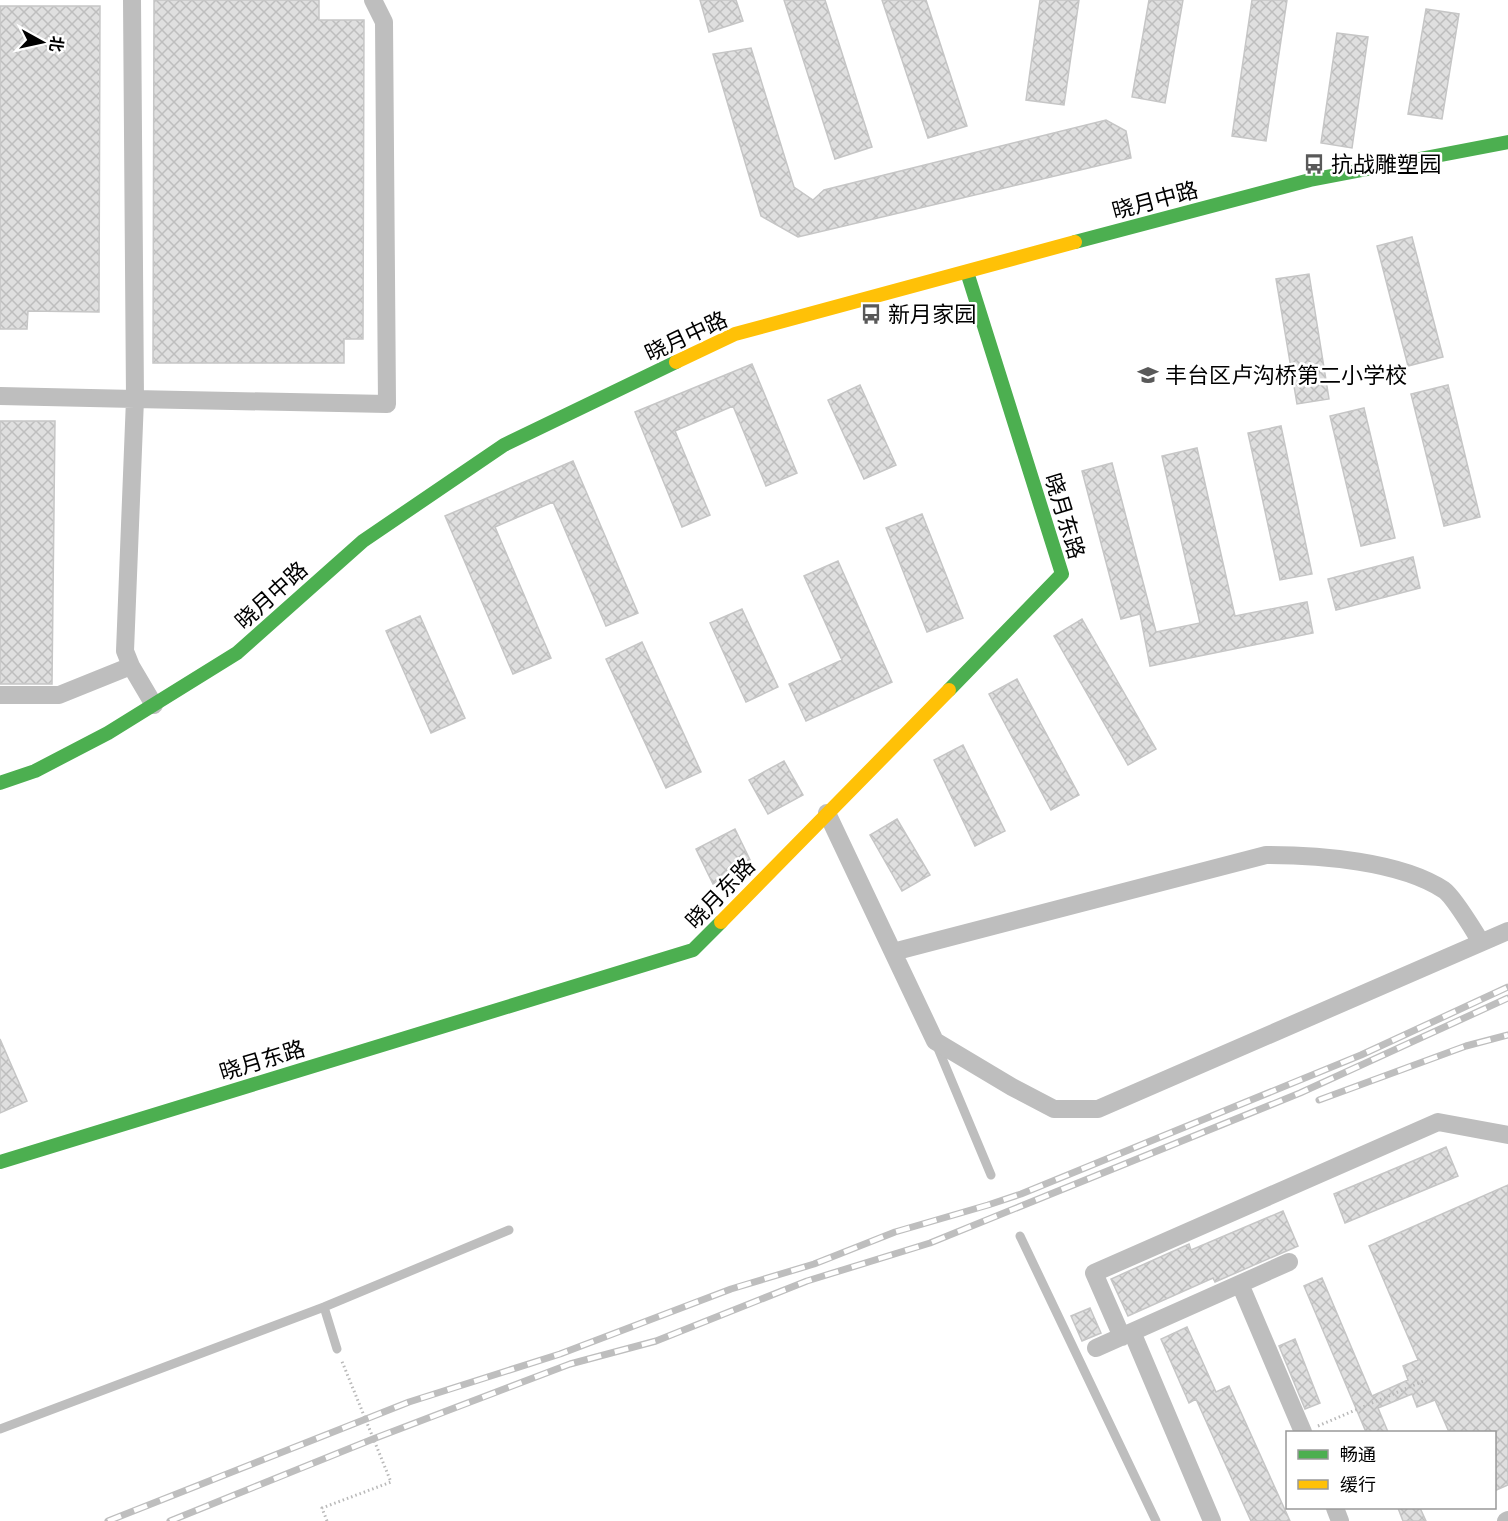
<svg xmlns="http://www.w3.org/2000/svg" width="1508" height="1521" font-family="Jost,'Noto Sans SC',sans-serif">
	<defs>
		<pattern id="building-cross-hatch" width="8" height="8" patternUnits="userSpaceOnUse" patternTransform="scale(1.5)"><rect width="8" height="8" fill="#dfdfdf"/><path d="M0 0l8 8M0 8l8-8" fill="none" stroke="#bebebe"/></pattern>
	</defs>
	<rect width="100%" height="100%" fill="#fff"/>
	<path fill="url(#building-cross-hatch)" stroke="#c6c6c6" stroke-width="1.5" d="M154 0H319V20H364L363 339H344V363H153Z
		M700 0H736L743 21 709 32Z
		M784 0H825L872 147 835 159Z
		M882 0H926L967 126 928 138Z
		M1040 0H1079L1064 105 1026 100Z
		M1149 0H1183L1165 103 1132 97Z
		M1252 0H1287L1266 141 1232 136Z
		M0 6H100L99 312 28 311 27 329H0Z
		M1426 9 1459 14 1442 119 1408 114Z
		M1337 33 1368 37 1352 148 1321 143Z
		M751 48 794 187 813 200 824 190 1106 120 1126 131 1131 158 798 237 761 216 713 54Z
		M1412 237 1443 357 1408 366 1377 246Z
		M1309 274 1329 399 1297 404 1276 279Z
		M752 364 797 473 766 486 733 406 675 431 710 515 682 527 635 412Z
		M860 385 896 465 864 479 828 400Z
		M1448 385 1480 517 1444 526 1411 394Z
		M1364 408 1395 538 1361 546 1330 416Z
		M0 421H55L52 684H0Z
		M1281 426 1312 574 1280 580 1248 433Z
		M1197 448 1235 616 1307 602 1313 633 1150 666 1140 614 1121 619 1082 471 1112 463 1156 632 1200 623 1162 456Z
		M573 461 638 613 606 626 553 502 495 527 551 658 513 674 445 516Z
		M922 514 963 618 927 632 886 528Z
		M1413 557 1420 588 1336 610 1328 579Z
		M838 561 892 682 806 721 789 684 842 660 804 576Z
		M742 609 778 687 746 702 710 623Z
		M420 616 465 718 431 733 386 631Z
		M1082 619 1156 749 1128 765 1054 636Z
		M642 642 701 772 666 788 606 659Z
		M1017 679 1079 795 1051 810 989 694Z
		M963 745 1005 831 975 846 934 760Z
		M784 761 803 795 768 814 749 780Z
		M897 819 930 875 902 891 870 835Z
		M735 829 752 864 713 884 696 849Z
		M0 1039 27 1101 0 1113Z
		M1446 1147 1458 1176 1345 1223 1334 1194Z
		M1508 1185V1485L1494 1491V1432H1449L1435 1400 1417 1407 1412 1394 1378 1408 1388 1432H1366L1304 1286 1322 1278 1372 1396 1408 1380 1403 1366 1418 1360 1369 1246Z
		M1283 1211 1298 1246 1215 1282 1213 1278 1128 1316 1111 1279 1189 1244 1191 1250Z
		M1090 1308 1101 1333 1082 1341 1071 1316Z
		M1187 1327 1216 1392 1229 1386 1290 1521H1251L1196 1399 1189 1403 1161 1339Z
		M1295 1339 1320 1403 1305 1409 1279 1346Z
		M1398 1508H1420L1426 1521H1403Z"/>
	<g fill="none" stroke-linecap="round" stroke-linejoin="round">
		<path stroke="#b9b9b9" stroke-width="3" stroke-dasharray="1.5 3" stroke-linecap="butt" d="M1318 1426 1426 1380
			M327 1521 322 1508 391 1482 341 1359"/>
		<path stroke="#bebebe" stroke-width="9" d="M937 1046 991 1175
			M1020 1236 1156 1521
			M324 1307 337 1349
			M0 1429 324 1307 509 1230"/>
		<path stroke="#bebebe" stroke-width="18" d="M132 0 135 399 387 404 384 22 373 0
			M0 396 135 399 125 651 131 666
			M0 695H59L131 666 154 705
			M827 813 935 1041 1012 1087 1054 1109H1098L1508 931
			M893 952 1266 855C1319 855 1400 861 1444 890 1454 897 1474 931 1481 942
			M1240 1284 1303 1432
			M1132 1332 1212 1521
			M1122 1337 1094 1273 1438 1122 1508 1135
			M1096 1348 1289 1262
			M1335 1508 1340 1521
			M1506 1521 1508 1520"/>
		<path stroke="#4caf50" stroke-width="14" d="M1075 242 1310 180 1508 142
			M949 690 1062 574 967 272
			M0 783 35 771 108 733 237 653 363 541 504 445 676 362
			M0 1162 693 950 721 922"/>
		<path stroke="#ffc107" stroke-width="14" d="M676 362 735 334 1075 242
			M721 922 949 690"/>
		<g stroke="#bebebe" stroke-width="7">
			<path id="rail" d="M1319 1100 1466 1046 1508 1035
				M108 1521 409 1402 560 1354 731 1289 814 1264 895 1232 988 1205 1021 1194 1361 1055 1508 987
				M170 1521 373 1439 570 1364 656 1341 807 1281 930 1243 1300 1093 1508 998"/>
		</g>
		<use href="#rail" stroke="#fff" stroke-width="4.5" stroke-dasharray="14" stroke-linecap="butt"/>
	</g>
	<defs>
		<g id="bus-bare" transform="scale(1.62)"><path d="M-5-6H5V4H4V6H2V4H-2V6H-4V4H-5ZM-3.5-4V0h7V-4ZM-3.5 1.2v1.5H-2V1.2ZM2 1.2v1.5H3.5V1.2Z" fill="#595959" stroke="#fff" stroke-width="2.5" paint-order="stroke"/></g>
		<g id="school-bare" transform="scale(1.62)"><path d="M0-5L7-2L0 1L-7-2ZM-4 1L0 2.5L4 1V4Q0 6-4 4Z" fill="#595959" stroke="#fff" stroke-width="2.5" paint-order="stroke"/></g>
	</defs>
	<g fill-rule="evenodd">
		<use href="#bus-bare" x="1314" y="164"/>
		<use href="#bus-bare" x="871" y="314"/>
		<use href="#school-bare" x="1148" y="375"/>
	</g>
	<g text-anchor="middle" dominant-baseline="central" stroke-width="5" stroke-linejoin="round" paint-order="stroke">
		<g font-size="22" fill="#000" stroke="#fff" text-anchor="start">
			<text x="1331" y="164">抗战雕塑园</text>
			<text x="888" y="314">新月家园</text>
			<text x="1165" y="375">丰台区卢沟桥第二小学校</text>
		</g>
		<g font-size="22" fill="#000" stroke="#fff">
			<text transform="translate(1155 200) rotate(-15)">晓月中路</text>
			<text transform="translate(686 336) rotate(-25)">晓月中路</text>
			<text transform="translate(1065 516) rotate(73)">晓月东路</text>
			<text transform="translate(271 595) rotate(-42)">晓月中路</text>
			<text transform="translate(720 893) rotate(-46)">晓月东路</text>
			<text transform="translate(262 1060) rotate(-17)">晓月东路</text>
		</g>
	</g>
	<rect x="1286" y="1431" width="210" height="78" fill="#ffffff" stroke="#999999" stroke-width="1.5"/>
	<rect x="1298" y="1450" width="30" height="9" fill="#4caf50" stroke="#999999" stroke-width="1.5"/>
	<text x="1340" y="1461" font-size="18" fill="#000000">畅通</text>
	<rect x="1298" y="1480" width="30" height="9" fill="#ffc107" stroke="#999999" stroke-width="1.5"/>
	<text x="1340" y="1491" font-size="18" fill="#000000">缓行</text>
	<g transform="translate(42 42) rotate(98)" stroke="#ffffff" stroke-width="4.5" paint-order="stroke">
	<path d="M0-4.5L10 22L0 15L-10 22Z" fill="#000000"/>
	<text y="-9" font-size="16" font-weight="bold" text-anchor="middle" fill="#000000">北</text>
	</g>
</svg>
